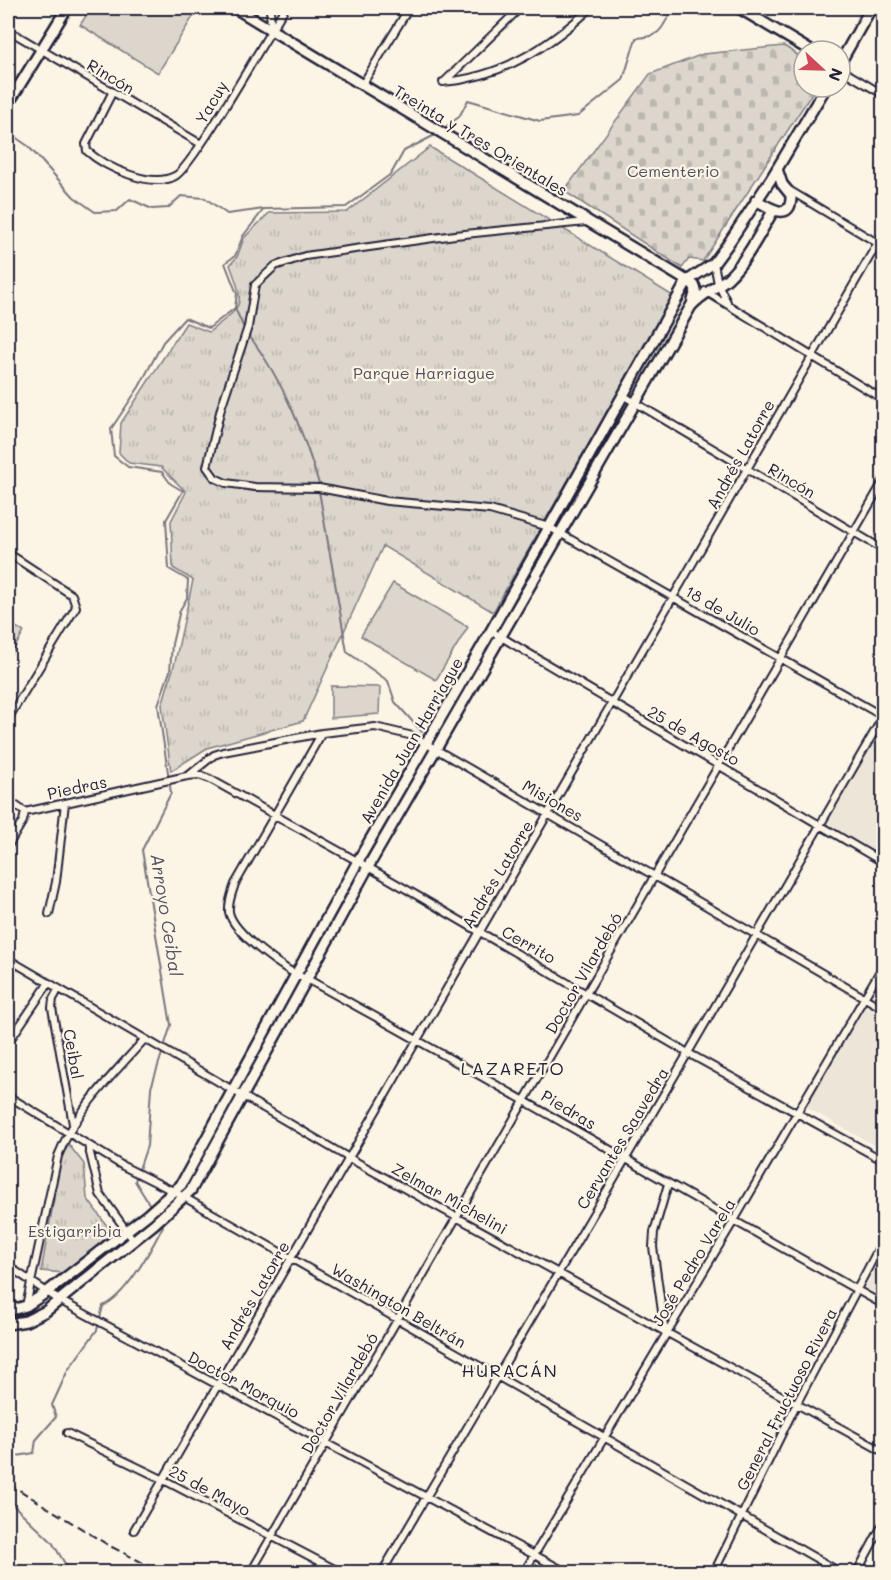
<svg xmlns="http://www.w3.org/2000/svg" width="891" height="1580" font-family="Mali,sans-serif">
	<defs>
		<pattern id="cemetery-stones" width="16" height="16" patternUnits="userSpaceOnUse" patternTransform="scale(1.5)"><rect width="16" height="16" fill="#dcd6cc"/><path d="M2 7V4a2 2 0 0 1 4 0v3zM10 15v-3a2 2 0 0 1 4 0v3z" fill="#bcb7b0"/></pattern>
		<pattern id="park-tufts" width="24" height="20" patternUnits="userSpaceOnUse" patternTransform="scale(1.5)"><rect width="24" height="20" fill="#dcd6cc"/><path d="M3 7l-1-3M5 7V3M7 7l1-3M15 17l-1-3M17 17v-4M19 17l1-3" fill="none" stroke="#bcb7b0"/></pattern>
	</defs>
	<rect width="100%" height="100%" fill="#fcf5e5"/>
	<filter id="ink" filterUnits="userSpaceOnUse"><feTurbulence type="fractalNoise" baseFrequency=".0167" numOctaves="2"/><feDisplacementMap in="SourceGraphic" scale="12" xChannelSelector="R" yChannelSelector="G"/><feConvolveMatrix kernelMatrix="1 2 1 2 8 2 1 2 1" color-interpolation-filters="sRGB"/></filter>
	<g filter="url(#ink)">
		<path fill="#ece5d8" d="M883 725V857L826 826Z
			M866 1006 883 1015V1150L806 1107Z
			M883 1253V1297L865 1287Z"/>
		<path fill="#dcd6cc" stroke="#7f7c84" stroke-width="1.5" d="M91 8H183L194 15 158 73 80 25Z
			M393 583 468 627 436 680 361 636Z
			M8 622 24 632 8 659Z
			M331 686 380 687 379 714 331 718Z"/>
		<path fill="url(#cemetery-stones)" stroke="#7f7c84" stroke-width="1.5" d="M784 46 804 59V87H816L703 261 689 259 682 268 564 191 650 74 703 54Z"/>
		<path fill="url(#park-tufts)" stroke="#7f7c84" stroke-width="1.5" d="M430 147 673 296 493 612 383 546 303 721 207 748 171 771 162 705 175 662 193 580 173 568 171 521 186 492 161 467 129 463 119 453 121 423 186 323 209 332C243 305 246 307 230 265L237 257 244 238 269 213 347 212Z
			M69 1145 84 1164 87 1198 112 1233 65 1273 41 1271 62 1155Z"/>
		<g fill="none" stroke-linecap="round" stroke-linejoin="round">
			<path stroke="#78757e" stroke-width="2" d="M443 129 459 117 468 100 540 121 578 116 623 80 636 38C669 37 659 21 677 8
				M8 132 28 146 74 197 95 212 117 211 130 199 152 209 168 208 181 196 205 198 227 214 264 209
				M235 308 243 326
				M251 338C285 385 302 429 319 484
				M319 491 347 652 388 681 395 702 422 732
				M151 1207 135 1181 147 1146 151 1088 171 1025 142 850 171 793 158 705 170 671 172 644 180 610 187 598 188 580 169 569 166 520 183 491 171 484 162 472 128 467 114 456 111 429 139 387 163 342 185 318 209 328 235 308 237 294 225 263 235 256 243 236 264 209 346 207 391 174 404 151 437 134
				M8 1475 17 1456 34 1453 36 1440 56 1417 52 1405 68 1370 97 1330 103 1306C128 1294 151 1250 163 1226L160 1222
				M8 1500 52 1542 70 1572"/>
			<g stroke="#22223b" stroke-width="10">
				<path id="street" d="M270 8 271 29
					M8 30 201 144
					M840 69 884 95
					M443 82C503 77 548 47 591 8
					M444 82 520 8
					M362 85 409 8
					M112 93 86 144 87 151C105 167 151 189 175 176 193 167 268 34 285 8
					M789 190 884 247
					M586 222 455 235 305 256 275 266 255 285 248 327 221 408 207 467 215 478 226 483 255 487 319 488 387 501 490 510 549 527 884 717
					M714 263 718 284 727 302
					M705 291 884 400
					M624 396 884 550
					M8 553 72 595 76 607 8 719
					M491 631 884 863
					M322 733 235 884C232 893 228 902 229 912 233 933 287 973 307 979 501 1085 691 1198 884 1305
					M188 776 214 755 223 752 322 733 375 727 413 736 884 1009
					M8 800 25 812 187 776 199 775 210 779 368 867 688 1053 884 1161
					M8 846 23 821 25 812
					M49 914 56 882 65 803
					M8 959 349 1158 884 1452
					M58 990 53 999 52 1008 73 1124
					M8 1043 48 984
					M8 1096 123 1166 175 1192 840 1572
					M88 1145 100 1194 134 1241
					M8 1266 59 1300 566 1572
					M26 1306 58 1156C76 1110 111 1077 143 1041
					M665 1333 653 1247 654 1232 668 1184
					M67 1433 164 1480 340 1572
					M134 1530 884 232
					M251 1572 884 480
					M382 1572 688 1053 884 715
					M524 1572 735 1219 884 964
					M714 1572 796 1405 884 1238
					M857 1572 884 1522"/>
			</g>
			<g stroke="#22223b" stroke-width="14">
				<path id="secondary" d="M235 8 694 285 696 290 692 304
					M739 8 811 51
					M840 63 871 8
					M8 104 67 8
					M756 200C769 208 792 223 791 195L782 184 777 169
					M8 1311 26 1306 47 1292 147 1215 181 1185 358 861 491 631 687 281 714 263 728 244 771 179 826 87
					M8 1324 26 1321 46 1311 154 1224 191 1190 368 867 691 306C703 293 716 288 728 278 747 260 760 233 773 211"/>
			</g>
			<use href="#street" stroke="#fcf5e5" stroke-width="6"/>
			<use href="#secondary" stroke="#fcf5e5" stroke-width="9"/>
			<path stroke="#22223b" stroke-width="2" stroke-dasharray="9 4.5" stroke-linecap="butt" d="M8 1483 108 1545 161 1572"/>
		</g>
	</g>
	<g text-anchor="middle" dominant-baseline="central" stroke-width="4.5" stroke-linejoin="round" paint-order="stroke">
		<g font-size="16" fill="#22223b" stroke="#fcf5e5">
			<text transform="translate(111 76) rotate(31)">Rincón</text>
			<text transform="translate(211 102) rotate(-59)">Yacuy</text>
			<text transform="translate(481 140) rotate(31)">Treinta y Tres Orientales</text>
			<text transform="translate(740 454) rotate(-61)">Andrés Latorre</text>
			<text transform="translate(792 480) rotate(31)">Rincón</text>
			<text transform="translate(723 610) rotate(30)">18 de Julio</text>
			<text transform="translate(694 735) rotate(30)">25 de Agosto</text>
			<text transform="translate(411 740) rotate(-60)">Avenida Juan Harriague</text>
			<text transform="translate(77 787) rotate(-12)">Piedras</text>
			<text transform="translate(553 800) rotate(30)">Misiones</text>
			<text transform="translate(497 874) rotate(-59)">Andrés Latorre</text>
			<text transform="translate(529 944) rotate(30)">Cerrito</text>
			<text transform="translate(583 973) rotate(-60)">Doctor Vilardebó</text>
			<text transform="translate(74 1054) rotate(80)">Ceibal</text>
			<text transform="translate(569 1109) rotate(31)">Piedras</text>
			<text transform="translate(622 1138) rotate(-59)">Cervantes Saavedra</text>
			<text transform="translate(450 1198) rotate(29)">Zelmar Michelini</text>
			<text transform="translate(693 1262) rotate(-59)">José Pedro Varela</text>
			<text transform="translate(254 1295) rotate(-60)">Andrés Latorre</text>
			<text transform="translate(399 1305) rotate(30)">Washington Beltrán</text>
			<text transform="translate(244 1384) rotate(28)">Doctor Morquio</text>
			<text transform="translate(339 1393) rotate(-60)">Doctor Vilardebó</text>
			<text transform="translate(786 1399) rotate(-63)">General Fructuoso Rivera</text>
			<text transform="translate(210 1490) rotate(28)">25 de Mayo</text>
		</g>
		<g font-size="16" fill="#504f5f" stroke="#fcf5e5">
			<text x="673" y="170">Cementerio</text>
			<text x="424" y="372">Parque Harriague</text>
			<text x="75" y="1230">Estigarribia</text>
		</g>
		<g font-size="18" font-style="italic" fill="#545362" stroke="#fcf5e5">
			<text transform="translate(167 915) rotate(81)">Arroyo Ceibal</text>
		</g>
		<g font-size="18" letter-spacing="1.5" fill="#22223b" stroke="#fcf5e5">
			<text x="513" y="1068">LAZARETO</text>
			<text x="510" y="1370">HURACÁN</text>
		</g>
	</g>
	<rect width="891" height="1580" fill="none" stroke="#fcf5e5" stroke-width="30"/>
	<rect x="15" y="15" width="861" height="1550" fill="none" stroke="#22223b" stroke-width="2" filter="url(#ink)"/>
	<g transform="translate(822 69) rotate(112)"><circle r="28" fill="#fcf5e5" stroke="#a5a1a1" stroke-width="1.5"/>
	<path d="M0-4.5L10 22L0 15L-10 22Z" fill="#d1495b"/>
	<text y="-9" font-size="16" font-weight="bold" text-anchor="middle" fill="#22223b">N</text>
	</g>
</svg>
